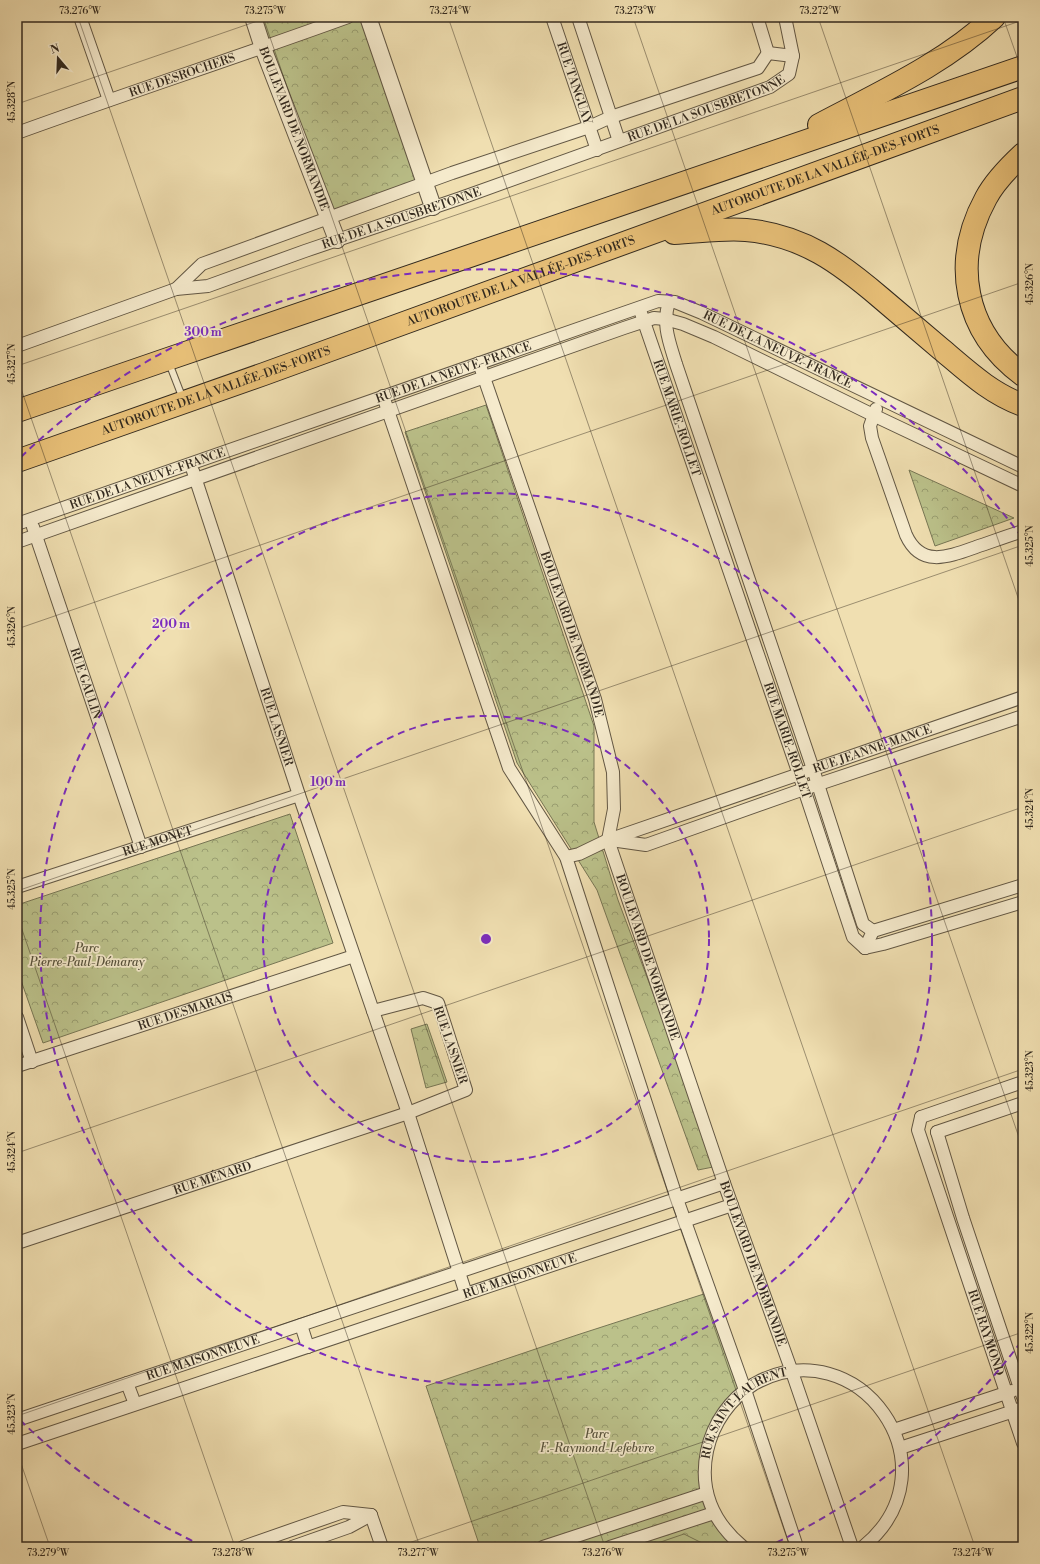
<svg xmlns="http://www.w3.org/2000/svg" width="1040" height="1564" font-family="'Libre Bodoni',serif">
	<defs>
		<pattern id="forest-crowns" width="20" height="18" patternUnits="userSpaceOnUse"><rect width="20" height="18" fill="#bbc18a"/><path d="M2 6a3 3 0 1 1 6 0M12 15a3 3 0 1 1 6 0" fill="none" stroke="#999d70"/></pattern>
	</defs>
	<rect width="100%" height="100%" fill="#f0dfb1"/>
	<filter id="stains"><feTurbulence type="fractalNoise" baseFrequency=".005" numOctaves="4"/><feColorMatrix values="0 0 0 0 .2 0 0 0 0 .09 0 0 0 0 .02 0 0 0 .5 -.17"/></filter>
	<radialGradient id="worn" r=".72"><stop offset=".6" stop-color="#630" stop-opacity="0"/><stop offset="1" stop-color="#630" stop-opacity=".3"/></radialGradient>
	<path fill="url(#forest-crowns)" stroke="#777654" d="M253 17H369L423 182 329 216Z
		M486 405 594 726V822L618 900 718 1166 698 1170 597 890 517 763 405 432Z
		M909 470 1014 518 935 546Z
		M290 814 333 943 43 1043 17 969V905Z
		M427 1024 447 1082 426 1088 411 1029Z
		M710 1292 744 1388 711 1422 702 1458 704 1501 745 1547H480L426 1386 577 1335Z"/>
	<path fill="#bbc18a" stroke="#777654" d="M684 1534 706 1545V1547H646Z"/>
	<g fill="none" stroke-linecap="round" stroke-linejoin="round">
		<g stroke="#625744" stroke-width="8">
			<path id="service" d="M169 363 183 399"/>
		</g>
		<g stroke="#625744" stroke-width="14">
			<g id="minor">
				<path d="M80 17 109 100"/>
				<path id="s1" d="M552 17 597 150"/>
				<path d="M578 17 619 141"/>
				<path d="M757 17 768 53"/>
				<path d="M768 53 793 56"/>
				<path id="s2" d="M17 133C127 93 238 57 348 17"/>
				<path d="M176 289 202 264 452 173 589 127 611 117 758 68 768 53"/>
				<path d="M669 301C662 325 669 341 676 364L813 769 863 924 873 931"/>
				<path id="s3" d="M641 313 804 789 853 937 865 948"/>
				<path id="s4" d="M17 346 176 289 208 286 305 251 461 198 770 87 789 74 793 56 785 17"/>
				<path id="s5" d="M479 363 595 699 613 772 614 809 608 840 724 1183 792 1372 852 1547"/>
				<path d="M383 396 509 768 566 857 677 1199 745 1390 797 1547"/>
				<path d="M876 409 870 426 872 438 906 535C921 568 948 557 976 547 991 542 1007 536 1023 531"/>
				<path id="s6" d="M193 471 299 795 408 1113 466 1294"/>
				<path id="s7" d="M17 524 658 301 675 302 702 313 1023 467"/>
				<path id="s8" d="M33 527 141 847"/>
				<path d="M17 542 624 328 654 318 665 319 683 324 714 337 873 415 1023 486"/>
				<path d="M611 840 646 845 804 789 1023 716"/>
				<path id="s9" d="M566 857 579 854 608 840 1023 697"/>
				<path id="s10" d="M17 887 299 795"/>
				<path d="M865 948 873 931 1023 885"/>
				<path d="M865 948 883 944 1023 902"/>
				<path d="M17 1017 32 1062"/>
				<path id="s11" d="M17 1066 354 956"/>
				<path id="s12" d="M921 1117 918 1130 1023 1443"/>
				<path d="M921 1117 1023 1082"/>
				<path d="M937 1132 963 1218 1023 1397"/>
				<path d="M937 1132 1023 1103"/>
				<path id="s13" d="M17 1243 408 1113 466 1090 438 1003 423 998 373 1011"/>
				<path d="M301 1325 308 1347"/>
				<path d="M127 1383 135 1404"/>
				<path id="s14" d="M17 1420 724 1183"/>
				<path d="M894 1430 1012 1391"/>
				<path id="s15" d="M17 1444 732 1205"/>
				<path d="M900 1448 1023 1408"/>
				<path d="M371 1515 382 1547"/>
				<path d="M243 1547 343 1512 371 1515"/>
				<path d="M292 1547 349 1527 371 1515"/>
				<path d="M543 1547 707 1493"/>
				<path d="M610 1547 714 1513"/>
				<path id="s16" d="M743 1547C713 1522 699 1490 707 1451 713 1423 730 1399 754 1384 858 1326 960 1467 863 1547"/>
			</g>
		</g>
		<g stroke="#625744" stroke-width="18">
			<g id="tertiary">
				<path id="s17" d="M253 17 263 48 337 240"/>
				<path d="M368 17 433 207"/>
			</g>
		</g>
		<g stroke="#332a1f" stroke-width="24">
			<g id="motorway">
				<path d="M819 125C879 93 944 64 994 17"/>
				<path d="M1023 154C1009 167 995 181 986 198 951 262 964 332 1023 375"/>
				<path d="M674 233C698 232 723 228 746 230 803 235 840 263 881 298 901 315 921 332 941 349 966 370 991 394 1023 405"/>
				<path d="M17 411 168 359 1023 67"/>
				<path id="s18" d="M17 461 264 374 1023 98"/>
			</g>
		</g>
		<use href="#service" stroke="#f5eacc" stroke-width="6"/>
		<use href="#minor" stroke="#f5eacc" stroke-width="12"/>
		<use href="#tertiary" stroke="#f5eacc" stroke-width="16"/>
		<use href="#motorway" stroke="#e8c078" stroke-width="22"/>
	</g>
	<path fill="none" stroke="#332a1f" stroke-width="1" stroke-opacity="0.45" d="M78 17 605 1547M263 17 790 1547M448 17 975 1547M633 17 1023 1149M818 17 1023 612M1003 17 1023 74M17 104 269 17M17 366 1023 20M17 377 420 1547M17 629 1023 282M17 891 1023 545M17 915 235 1547M17 1153 1023 807M17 1416 1023 1069M17 1452 50 1547M397 1547 1023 1332"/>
	<g fill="none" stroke="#7b2cbf" stroke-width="2" stroke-dasharray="7 5">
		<circle cx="486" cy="939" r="223"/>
		<circle cx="486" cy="939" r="446"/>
		<path d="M1021 1342A670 670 0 0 1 769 1546M203 1546A670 670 0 0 1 21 1421M21 457A670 670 0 0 1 1021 536"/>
	</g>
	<g text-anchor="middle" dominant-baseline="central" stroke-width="3.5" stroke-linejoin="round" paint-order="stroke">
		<g font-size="12" fill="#332a1f" stroke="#f5eacc">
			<text stroke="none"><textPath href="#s2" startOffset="175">RUE DESROCHERS</textPath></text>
			<text stroke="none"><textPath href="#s1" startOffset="70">RUE TANGUAY</textPath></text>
			<text stroke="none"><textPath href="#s4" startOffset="730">RUE DE LA SOUSBRETONNE</textPath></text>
			<text stroke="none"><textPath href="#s17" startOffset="119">BOULEVARD DE NORMANDIE</textPath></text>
			<text stroke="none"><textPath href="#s18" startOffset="859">AUTOROUTE DE LA VALLÉE-DES-FORTS</textPath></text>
			<text stroke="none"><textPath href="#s4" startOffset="406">RUE DE LA SOUSBRETONNE</textPath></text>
			<text stroke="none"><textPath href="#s18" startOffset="535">AUTOROUTE DE LA VALLÉE-DES-FORTS</textPath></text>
			<text stroke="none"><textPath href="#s7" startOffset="809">RUE DE LA NEUVE-FRANCE</textPath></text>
			<text stroke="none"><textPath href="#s7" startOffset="462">RUE DE LA NEUVE-FRANCE</textPath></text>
			<text stroke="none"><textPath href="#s18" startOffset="211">AUTOROUTE DE LA VALLÉE-DES-FORTS</textPath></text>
			<text stroke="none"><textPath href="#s3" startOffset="111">RUE MARIE-ROLLET</textPath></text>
			<text stroke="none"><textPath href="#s7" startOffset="138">RUE DE LA NEUVE-FRANCE</textPath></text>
			<text stroke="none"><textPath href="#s5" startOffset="287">BOULEVARD DE NORMANDIE</textPath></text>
			<text stroke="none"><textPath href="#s8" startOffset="165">RUE GAULIN</textPath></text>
			<text stroke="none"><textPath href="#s6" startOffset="269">RUE LASNIER</textPath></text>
			<text stroke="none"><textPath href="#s3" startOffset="452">RUE MARIE-ROLLET</textPath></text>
			<text stroke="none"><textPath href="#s9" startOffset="325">RUE JEANNE-MANCE</textPath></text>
			<text stroke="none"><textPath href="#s10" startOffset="148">RUE MONET</textPath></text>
			<text stroke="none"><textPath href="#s5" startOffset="623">BOULEVARD DE NORMANDIE</textPath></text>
			<text stroke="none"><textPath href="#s11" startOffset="177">RUE DESMARAIS</textPath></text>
			<text transform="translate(450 1045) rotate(71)">RUE LASNIER</text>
			<text stroke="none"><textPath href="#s13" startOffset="206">RUE MÉNARD</textPath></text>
			<text stroke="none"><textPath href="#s5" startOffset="947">BOULEVARD DE NORMANDIE</textPath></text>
			<text stroke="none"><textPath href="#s15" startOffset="530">RUE MAISONNEUVE</textPath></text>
			<text stroke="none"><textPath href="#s12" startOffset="227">RUE RAYMOND</textPath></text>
			<text stroke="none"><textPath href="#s14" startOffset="196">RUE MAISONNEUVE</textPath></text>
			<text stroke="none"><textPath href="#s16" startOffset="164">RUE SAINT-LAURENT</textPath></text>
		</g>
		<g font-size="12" font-style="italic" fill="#55503a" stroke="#f5eacc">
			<text x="87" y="948">Parc<tspan x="87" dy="14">Pierre-Paul-Démaray</tspan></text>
			<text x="597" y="1434">Parc<tspan x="597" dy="14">F.-Raymond-Lefebvre</tspan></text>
		</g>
	</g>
	<circle cx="486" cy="939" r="6" fill="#7b2cbf" stroke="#f5eacc" stroke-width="2"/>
	<g font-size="12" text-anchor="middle" font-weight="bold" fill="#7b2cbf" stroke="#f5eacc" stroke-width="3.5" stroke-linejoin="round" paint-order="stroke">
		<text x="203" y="336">300 m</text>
		<text x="171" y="628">200 m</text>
		<text x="328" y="786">100 m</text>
	</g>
	<rect width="1040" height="1564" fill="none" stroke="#f0dfb1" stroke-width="44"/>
	<g transform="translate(58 58) rotate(341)" stroke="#f5eacc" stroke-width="3" paint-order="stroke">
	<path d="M0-3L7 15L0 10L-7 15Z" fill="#332a1f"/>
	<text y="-6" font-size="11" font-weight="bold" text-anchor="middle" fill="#332a1f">N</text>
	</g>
	<rect x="22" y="22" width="996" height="1520" fill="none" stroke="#332a1f" stroke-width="1.5"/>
	<g font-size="10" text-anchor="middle" fill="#332a1f">
		<text x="80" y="14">73.276°W</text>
		<text x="265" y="14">73.275°W</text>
		<text x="450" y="14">73.274°W</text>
		<text x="635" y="14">73.273°W</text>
		<text x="820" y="14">73.272°W</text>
		<text transform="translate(11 102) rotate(-90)" y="4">45.328°N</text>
		<text transform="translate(1029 284) rotate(-90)" y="4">45.326°N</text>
		<text transform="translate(11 364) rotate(-90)" y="4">45.327°N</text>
		<text transform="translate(1029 546) rotate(-90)" y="4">45.325°N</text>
		<text transform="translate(11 627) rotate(-90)" y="4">45.326°N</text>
		<text transform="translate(1029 809) rotate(-90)" y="4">45.324°N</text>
		<text transform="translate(11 889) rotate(-90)" y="4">45.325°N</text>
		<text transform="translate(1029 1071) rotate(-90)" y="4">45.323°N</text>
		<text transform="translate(11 1152) rotate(-90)" y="4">45.324°N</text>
		<text transform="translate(1029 1333) rotate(-90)" y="4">45.322°N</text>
		<text transform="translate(11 1414) rotate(-90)" y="4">45.323°N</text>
		<text x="48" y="1556">73.279°W</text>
		<text x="233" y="1556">73.278°W</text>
		<text x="418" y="1556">73.277°W</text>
		<text x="603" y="1556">73.276°W</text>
		<text x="788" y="1556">73.275°W</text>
		<text x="973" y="1556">73.274°W</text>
	</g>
	<rect width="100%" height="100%" filter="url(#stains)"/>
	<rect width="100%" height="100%" fill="url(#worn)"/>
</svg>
